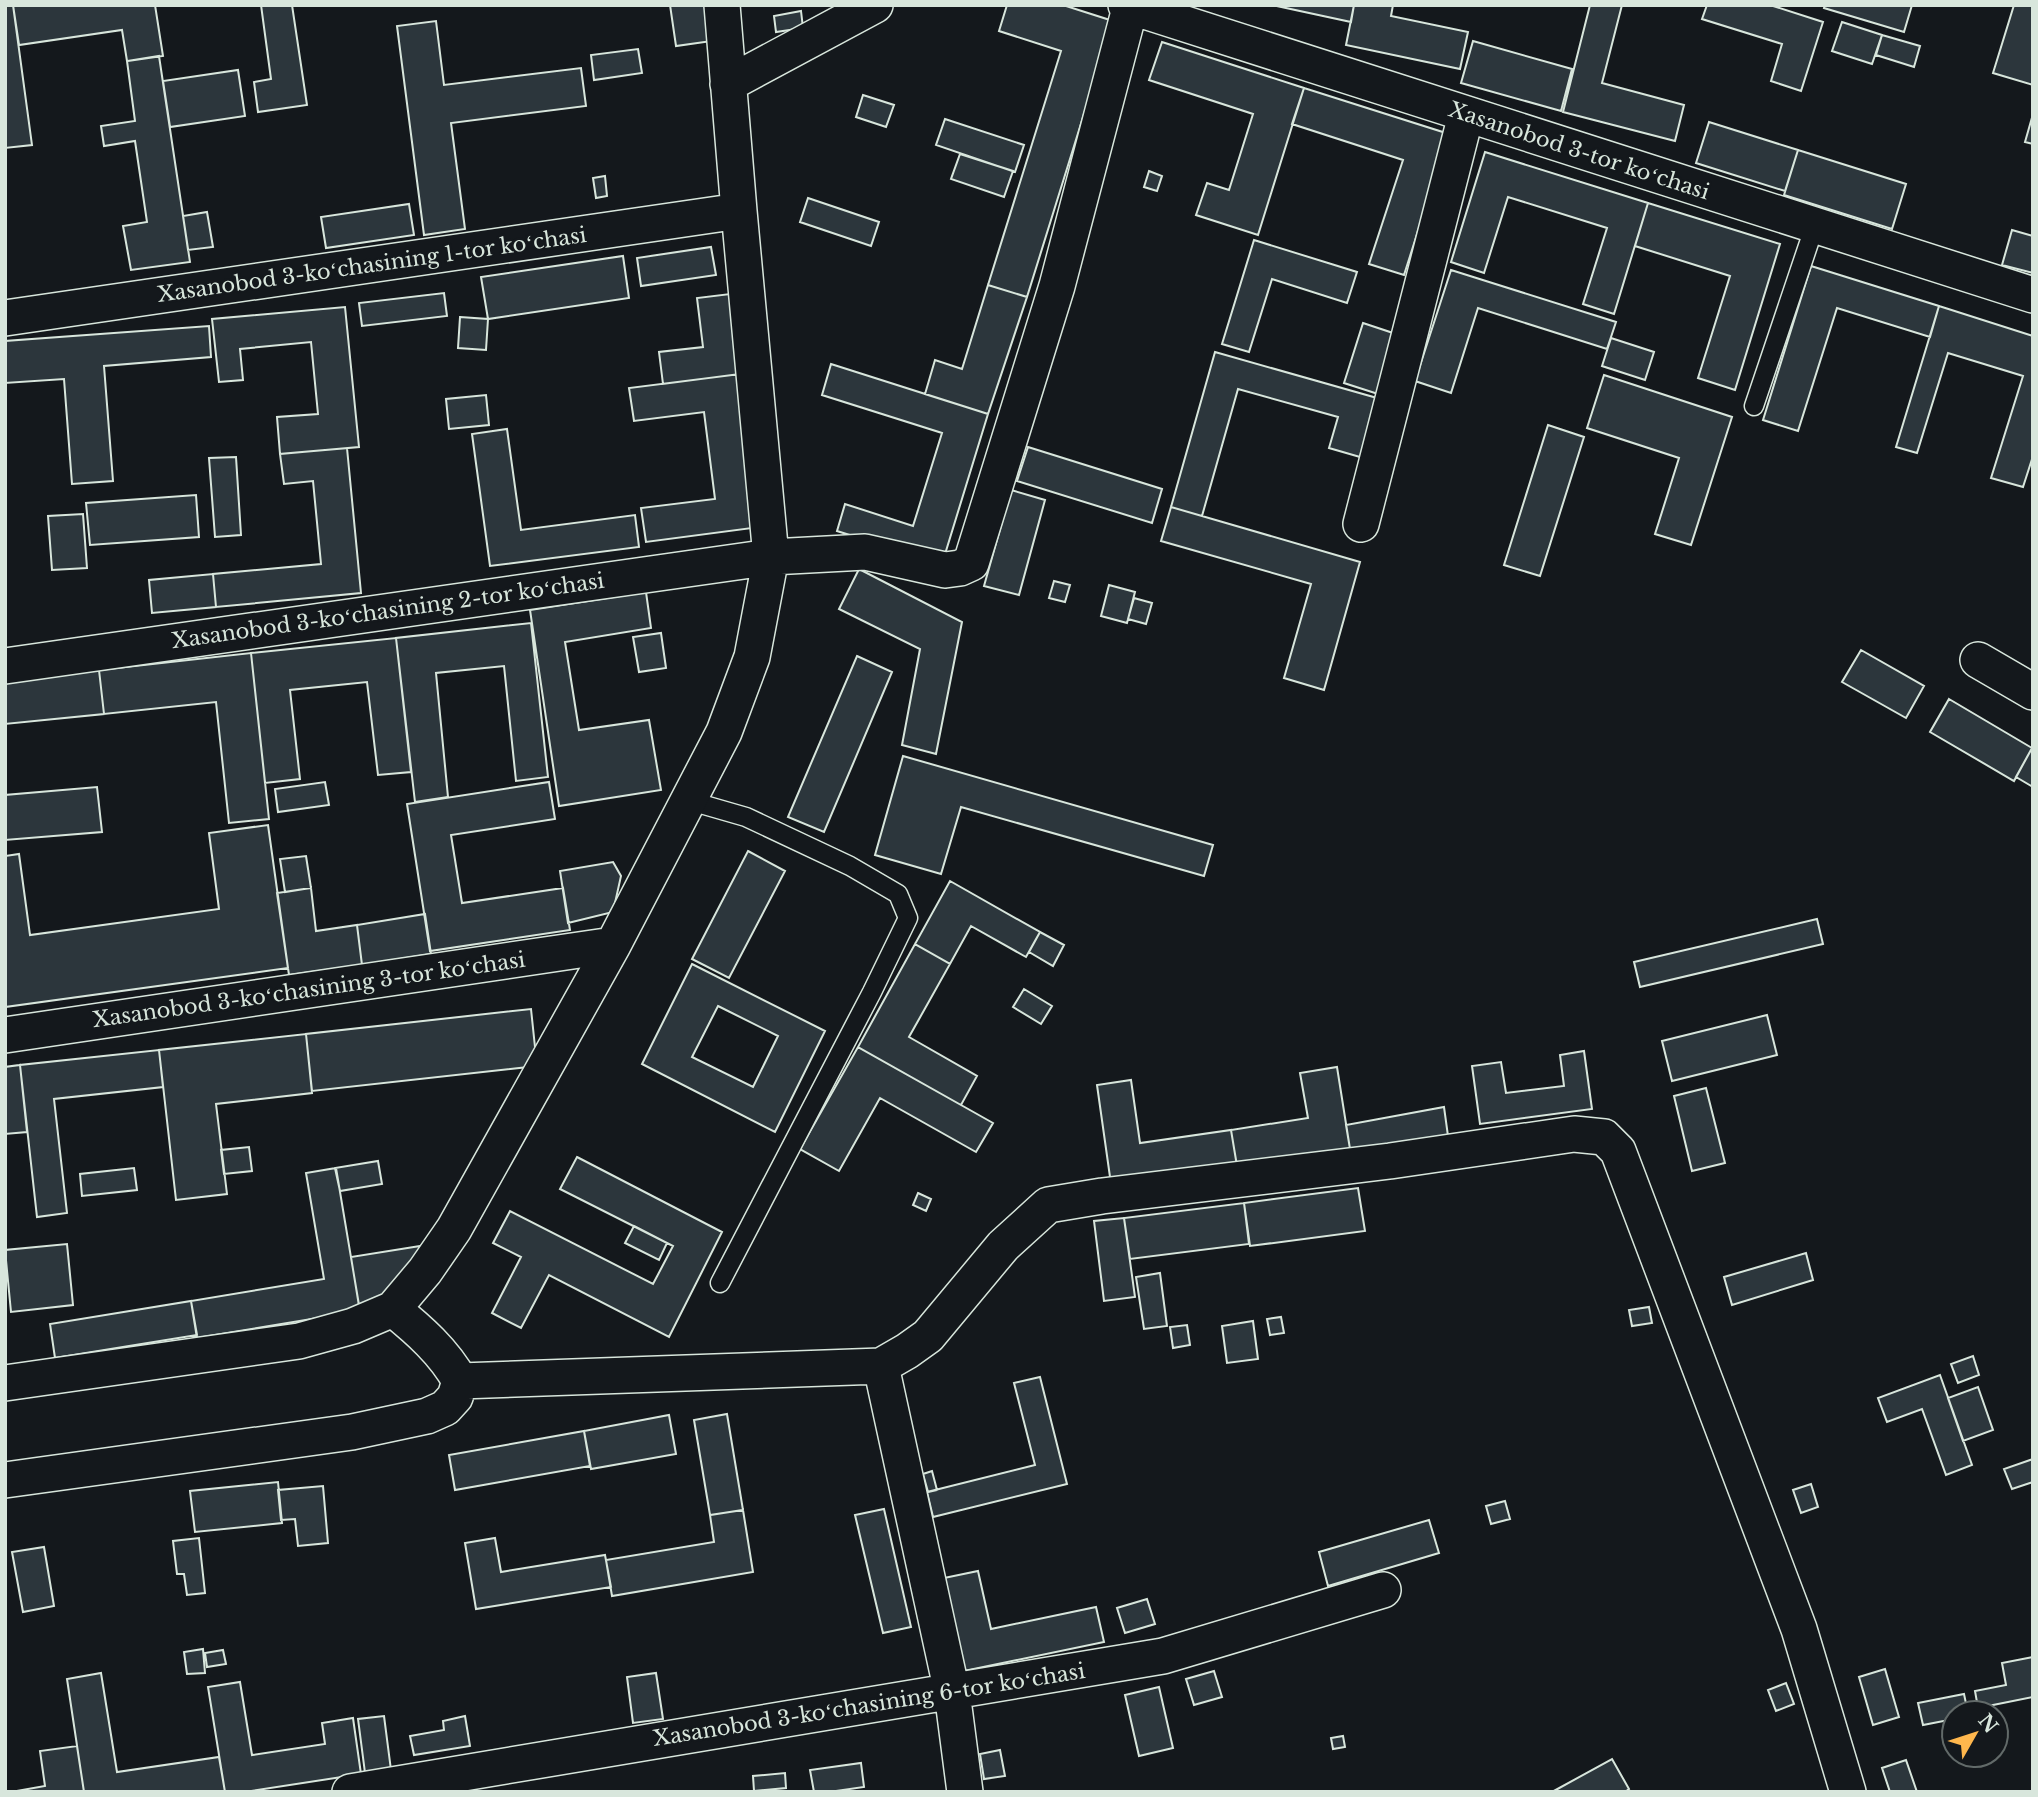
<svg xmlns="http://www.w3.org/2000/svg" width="2038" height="1797" font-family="'Libre Baskerville',serif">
	<rect width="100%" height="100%" fill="#14181c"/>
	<path fill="#2c363c" stroke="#d8e6dc" stroke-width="2" fill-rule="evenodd" d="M5 5H13L32 145 5 148Z
		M13 5H155L163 56 127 61 122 30 19 45Z
		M261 5H292L307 105 258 112 254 82 271 79Z
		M670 5H714L719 40 676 46Z
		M1007 5H1063L1113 21 1027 297 988 285 1061 51 999 31Z
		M1272 5H1354L1351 22Z
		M1354 5H1393L1391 16 1468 32 1460 69 1346 45Z
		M1590 5H1622L1602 83 1684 105 1675 141 1563 112Z
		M1707 5H1770L1823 22 1801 91 1771 81 1782 44 1702 19Z
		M1825 5H1912L1904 32 1824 8Z
		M2014 5H2033V85L1993 73Z
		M801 11 803 28 776 32 774 16Z
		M436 21 444 85 581 68 586 106 451 123 465 229 424 235 397 26Z
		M1842 22 1882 35 1872 64 1832 51Z
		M1882 35 1920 46 1914 67 1876 55Z
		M1473 41 1572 69 1561 111 1461 83Z
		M1162 42 1304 88 1258 235 1196 215 1207 183 1229 190 1253 114 1149 80Z
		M638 49 642 73 594 80 591 55Z
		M159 56 190 262 131 270 123 226 147 222 135 141 104 146 101 126 135 121 127 61Z
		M238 70 245 116 170 127 163 81Z
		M1304 88 1449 134 1404 275 1369 264 1403 160 1292 124Z
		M863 95 894 105 886 127 856 117Z
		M2033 114V144L2025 142Z
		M945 119 1024 145 1015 172 936 145Z
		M1709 122 1798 150 1785 191 1696 163Z
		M1798 150 1906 184 1892 229 1784 195Z
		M1485 152 1648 203 1614 314 1583 304 1607 228 1508 197 1484 273 1451 262Z
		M960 154 1013 171 1004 197 951 179Z
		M1149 171 1162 176 1157 191 1144 187Z
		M605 176 607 196 596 198 593 178Z
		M808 198 879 222 871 246 800 222Z
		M1648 203 1780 244 1735 390 1698 378 1730 276 1635 246Z
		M409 204 414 235 326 248 321 217Z
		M207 212 213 247 188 250 183 216Z
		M2012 230 2033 236V273L2002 265Z
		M1254 240 1357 272 1347 303 1272 279 1249 352 1222 344Z
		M711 247 716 275 641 286 637 258Z
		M623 256 629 298 488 319 481 277Z
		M1811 266 1939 306 1930 337 1837 308 1798 431 1763 420Z
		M1451 270 1616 322 1607 349 1478 308 1451 393 1415 381Z
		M988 285 1027 297 988 414 925 394 935 360 962 369Z
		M444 293 447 316 362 326 359 303Z
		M730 294 740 374 663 384 659 352 703 347 697 298Z
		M1939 306 2033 336V456L2023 487 1991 478 2023 376 1948 353 1917 453 1896 447Z
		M345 307 359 447 280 454 277 417 318 414 311 342 240 349 243 380 219 382 212 319Z
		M460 317 488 319 486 350 458 348Z
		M1363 323 1396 334 1378 394 1344 383Z
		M209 326 211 357 104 366 113 481 72 484 64 379 5 383V341Z
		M1611 338 1654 352 1645 380 1602 366Z
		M1215 352 1377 398 1360 457 1329 448 1338 417 1238 389 1202 516 1171 507Z
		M831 364 988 414 942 564 837 531 845 504 913 526 942 433 822 395Z
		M740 374 760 527 646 542 641 508 715 499 704 412 634 421 629 388Z
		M1604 375 1732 417 1691 545 1655 534 1679 458 1587 428Z
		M486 395 489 425 449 429 446 399Z
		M1548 425 1584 437 1540 576 1504 565Z
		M507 429 521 530 635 515 639 547 490 566 472 434Z
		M1028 447 1162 489 1152 523 1017 481Z
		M347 448 361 593 216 607 213 574 321 564 313 481 284 484 280 454Z
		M236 457 241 535 215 537 209 458Z
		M1011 490 1045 500 1019 595 984 586Z
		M196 495 199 537 90 545 86 503Z
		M1171 507 1360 562 1324 690 1284 678 1311 584 1161 541Z
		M83 514 87 568 52 570 48 516Z
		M859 569 962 622 936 754 902 745 920 649 839 609Z
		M213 574 216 607 152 613 149 580Z
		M1054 581 1070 585 1065 602 1049 598Z
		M1109 585 1135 592 1127 623 1101 616Z
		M646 592 651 628 565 642 579 730 649 720 661 790 559 806 530 610Z
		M1134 598 1152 603 1146 624 1128 619Z
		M531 623 548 777 516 781 504 666 436 673 448 797 415 802 396 638Z
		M661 633 666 668 639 672 633 637Z
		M396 638 411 772 378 775 367 682 290 690 300 779 265 783 251 653Z
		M1861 650 1924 686 1906 718 1842 682Z
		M251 653 269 819 229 823 216 702 104 714 99 670Z
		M857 656 892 672 824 832 788 817Z
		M99 670 104 714 5 724V680Z
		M1949 699 2032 748 2014 781 1930 732Z
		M2032 748H2033V787L2016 777Z
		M903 756 1213 845 1204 876 961 807 941 874 875 855Z
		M325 782 329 805 278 812 275 789Z
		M549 782 555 819 451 835 462 903 563 888 570 930 430 951 407 804Z
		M97 787 102 832 5 840V795Z
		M268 825 288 968 5 1007V856L19 854 30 935 219 909 209 833Z
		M748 851 785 871 729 978 692 959Z
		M306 856 311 888 285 892 280 859Z
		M613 862 621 876 613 912 568 923 560 871Z
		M950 881 1040 932 1026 957 971 926 950 964 915 944Z
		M311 888 316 931 357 925 362 965 289 975 277 893Z
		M425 914 431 954 362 965 357 925Z
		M1817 919 1823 944 1640 987 1634 962Z
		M1040 932 1064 945 1053 966 1029 952Z
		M915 944 950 964 909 1037 977 1076 961 1105 858 1047Z
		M692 964 825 1031 775 1132 642 1064ZM718 1006 778 1036 753 1087 692 1057Z
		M1024 989 1052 1006 1041 1024 1013 1007Z
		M531 1009 537 1066 312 1091 306 1034Z
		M1767 1015 1777 1055 1672 1081 1662 1041Z
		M306 1034 312 1093 216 1104 227 1194 176 1200 159 1050Z
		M858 1047 993 1123 976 1152 880 1098 839 1171 800 1149Z
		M159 1050 163 1087 54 1099 67 1213 37 1217 20 1065Z
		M1584 1051 1592 1109 1480 1124 1472 1066 1501 1062 1506 1093 1564 1086 1560 1055Z
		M20 1065 27 1132 5 1134V1067Z
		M1337 1067 1350 1149 1237 1166 1231 1130 1308 1118 1300 1073Z
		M1131 1080 1140 1143 1231 1130 1237 1166 1111 1184 1097 1085Z
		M1706 1088 1725 1163 1692 1171 1674 1096Z
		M1444 1107 1448 1136 1350 1149 1346 1125Z
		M249 1147 252 1171 224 1174 221 1150Z
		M577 1157 722 1232 669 1337 549 1275 521 1328 492 1313 521 1257 493 1243 510 1211 653 1284 673 1246 560 1189Z
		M378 1161 382 1184 340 1191 335 1168Z
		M134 1168 137 1190 82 1196 80 1174Z
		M336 1168 360 1311 197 1338 191 1301 324 1279 306 1173Z
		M1358 1188 1365 1231 1250 1246 1244 1203Z
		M918 1193 931 1199 926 1211 913 1205Z
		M1244 1203 1249 1244 1130 1259 1124 1218Z
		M1124 1218 1135 1297 1104 1301 1094 1221Z
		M634 1226 667 1243 659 1260 625 1243Z
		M67 1244 73 1305 11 1312 5 1250Z
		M420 1246 411 1278 385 1296 359 1306 351 1257Z
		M1806 1253 1813 1280 1732 1305 1724 1277Z
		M1160 1273 1167 1326 1144 1329 1136 1277Z
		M191 1301 197 1335 55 1358 50 1324Z
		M1649 1307 1652 1323 1632 1326 1629 1310Z
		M1281 1317 1284 1333 1270 1335 1267 1319Z
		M1253 1321 1258 1359 1227 1363 1222 1326Z
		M1187 1325 1190 1345 1173 1348 1170 1327Z
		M1973 1356 1979 1375 1958 1383 1951 1364Z
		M1940 1375 1972 1465 1946 1475 1922 1409 1887 1422 1878 1398Z
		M1040 1377 1067 1484 933 1517 927 1492 1035 1465 1014 1383Z
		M1978 1387 1993 1430 1963 1441 1948 1398Z
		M727 1414 743 1510 710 1515 694 1420Z
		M669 1415 676 1454 591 1469 584 1431Z
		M584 1431 590 1466 455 1490 449 1455Z
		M2033 1459V1482L2012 1489 2004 1469Z
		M932 1471 937 1490 928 1492 923 1474Z
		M278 1482 282 1523 195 1532 190 1491Z
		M1811 1484 1818 1507 1801 1513 1793 1490Z
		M323 1486 328 1543 298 1546 295 1519 281 1520 278 1490Z
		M1505 1501 1510 1519 1491 1524 1486 1506Z
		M884 1509 911 1627 883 1633 855 1515Z
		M743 1510 753 1572 612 1596 606 1560 714 1542 710 1515Z
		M1429 1520 1439 1553 1328 1586 1319 1552Z
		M199 1538 205 1593 187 1595 184 1574H177L173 1541Z
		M495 1538 501 1572 605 1555 611 1587 476 1609 465 1543Z
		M44 1547 54 1606 23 1612 12 1552Z
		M978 1571 991 1629 1096 1607 1104 1642 964 1671 944 1578Z
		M1147 1599 1155 1624 1125 1633 1117 1608Z
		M203 1649 205 1673 187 1674 184 1652Z
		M223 1650 226 1664 207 1667 205 1653Z
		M2033 1657V1697L1978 1708 1975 1691 2006 1685 2002 1663Z
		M1885 1669 1899 1717 1873 1725 1859 1677Z
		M1214 1671 1222 1697 1194 1705 1186 1679Z
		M101 1673 117 1772 219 1757 225 1792H84L67 1679Z
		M656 1673 663 1719 633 1723 627 1677Z
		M240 1682 252 1755 325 1744 322 1723 353 1718 361 1774 245 1792H225L208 1687Z
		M1786 1683 1794 1704 1776 1711 1768 1690Z
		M1159 1687 1173 1748 1139 1756 1125 1695Z
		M1964 1694 1968 1713H1954V1719L1923 1725 1918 1703Z
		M384 1716 391 1770 365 1773 358 1719Z
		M465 1716 470 1746 414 1755 410 1736 444 1730 443 1721Z
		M1343 1736 1345 1747 1333 1749 1331 1738Z
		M77 1746 84 1792H11L45 1786 40 1751Z
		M1000 1750 1005 1776 984 1779 980 1754Z
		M1612 1759 1629 1789 1625 1792H1552Z
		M1906 1760 1917 1792H1890L1882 1768Z
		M861 1763 864 1787 829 1792H814L810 1770Z
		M785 1773 786 1788 754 1791 753 1776Z"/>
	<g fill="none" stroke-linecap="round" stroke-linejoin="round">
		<g stroke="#d8e6dc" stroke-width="21">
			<path id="service" d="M1754 406 1815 225
				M687 800 746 817 850 866 898 894 908 918 872 992 720 1283"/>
		</g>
		<g stroke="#d8e6dc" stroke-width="38">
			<path id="minor" d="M1126 5 2033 295
				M728 84 875 5
				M5 318 739 211
				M1361 524 1466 115
				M1978 660 2033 692
				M5 666 771 557 865 552 945 570 960 568 971 563 1057 286 1130 8
				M5 1035 613 945
				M393 1309C419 1330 444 1352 460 1381L881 1366 907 1351 928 1336 1003 1246 1048 1205 1102 1196 1390 1161 1574 1134 1604 1137 1618 1151 1799 1629 1848 1792
				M881 1366 952 1692 965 1792
				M5 1383 299 1341 353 1326 393 1309 425 1271 454 1229 613 945 724 732 752 657 771 557 739 211 722 5
				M5 1480 352 1432 427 1416 445 1408 455 1397 460 1381
				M350 1792 1163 1656 1383 1590"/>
		</g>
		<use href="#service" stroke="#14181c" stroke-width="18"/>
		<use href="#minor" stroke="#14181c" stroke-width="35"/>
	</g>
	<g text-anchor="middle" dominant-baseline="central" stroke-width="5" stroke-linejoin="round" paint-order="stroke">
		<g font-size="21" fill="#d8e6dc" stroke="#14181c">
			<text transform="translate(1579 151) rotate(18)">Xasanobod 3-tor koʻchasi</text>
			<text transform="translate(372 265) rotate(-8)">Xasanobod 3-koʻchasining 1-tor koʻchasi</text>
			<text transform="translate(388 611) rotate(-8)">Xasanobod 3-koʻchasining 2-tor koʻchasi</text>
			<text transform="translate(309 990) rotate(-8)">Xasanobod 3-koʻchasining 3-tor koʻchasi</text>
			<text transform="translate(869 1705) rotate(-9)">Xasanobod 3-koʻchasining 6-tor koʻchasi</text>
		</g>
	</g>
	<rect width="2038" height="1797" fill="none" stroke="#d8e6dc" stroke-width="14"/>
	<g transform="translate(1975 1734) rotate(51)"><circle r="33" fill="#14181c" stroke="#626a69" stroke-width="2"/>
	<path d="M0-5L12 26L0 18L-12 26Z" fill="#ffb74d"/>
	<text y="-10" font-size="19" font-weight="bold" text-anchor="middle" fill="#d8e6dc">N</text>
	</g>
</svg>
